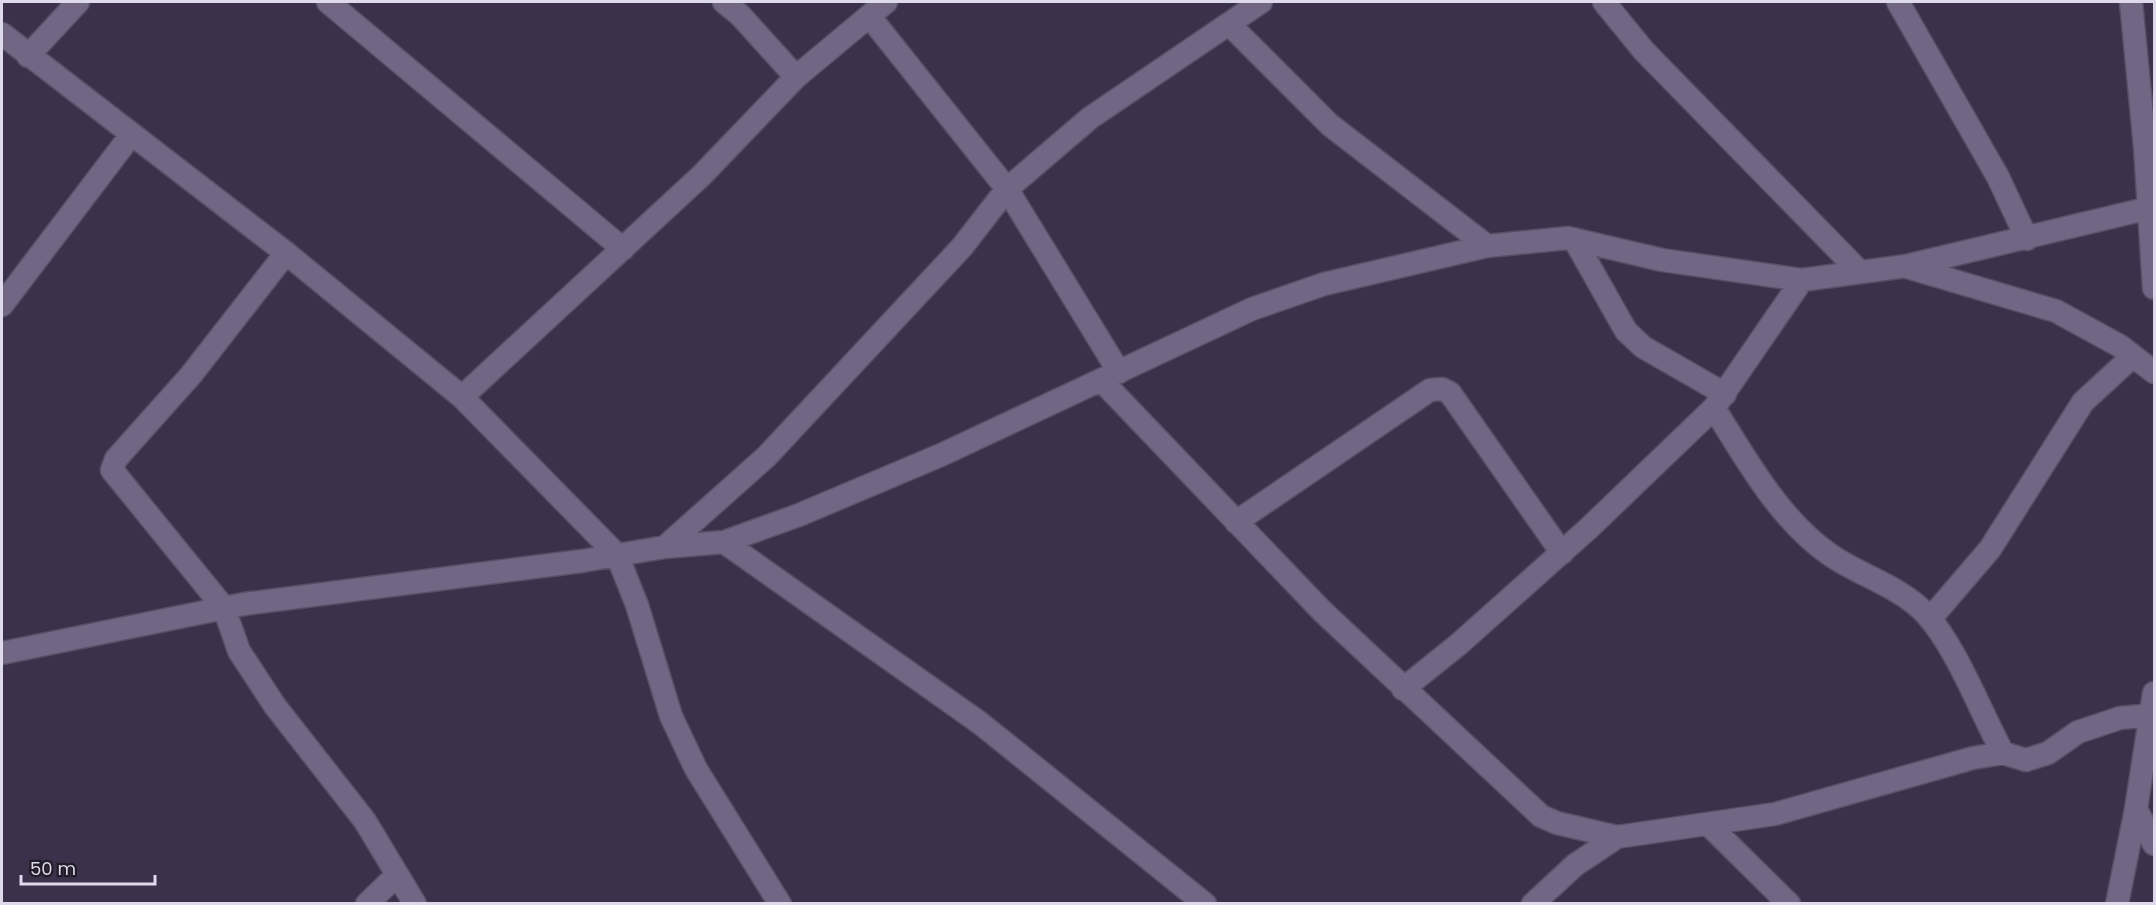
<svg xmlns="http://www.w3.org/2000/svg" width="2156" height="905" font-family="Poppins,sans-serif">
	<rect width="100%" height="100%" fill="#3b314b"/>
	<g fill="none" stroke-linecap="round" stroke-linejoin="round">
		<g stroke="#574f65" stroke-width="25">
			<path id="minor" d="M328 2 623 249
				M724 2 740 15 796 77
				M1604 2 1644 51 1860 272
				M1898 2 1998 177 2027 239
				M2131 2 2145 147 2154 288
				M870 17 1007 189 1119 372
				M1230 25 1330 125 1487 246
				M2 34 286 253 462 397 617 555 637 605 671 716 696 769 780 904
				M28 56 78 2
				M1574 239 1626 331 1643 347 1725 394
				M286 253 191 375 116 459 112 470 224 608 239 651 275 706 365 821 415 904
				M1907 267 2056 311 2120 346 2154 372
				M2 305 131 135
				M1102 381 1322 611 1541 816 1557 823 1617 837
				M462 397 702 175 796 77 886 2
				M1714 408C1746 459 1779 519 1829 554 1860 576 1900 586 1926 614 1957 648 1980 711 2003 753
				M1236 522 1430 390 1442 389 1450 393 1562 553
				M724 542 980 723 1205 904
				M665 547 767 456 962 247 1007 189 1090 118 1261 2
				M1930 619 1990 549 2083 402 2133 356
				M2 653 244 604 582 561 665 547 724 542 799 515 941 455 1252 309 1324 284 1487 246 1568 238 1662 260 1802 280 1906 266 2154 207
				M1403 689 1459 644 1589 528 1714 408 1802 280
				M2136 809 2154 844
				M1708 824 1789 904
				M367 904 397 875
				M1533 904 1575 865 1617 837 1775 814 1973 758 2003 753 2026 760 2048 753 2078 732 2120 718 2152 715
				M2117 904 2136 809 2154 693"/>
		</g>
		<use href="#minor" stroke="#716784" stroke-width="22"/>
	</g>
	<rect width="2156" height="905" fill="none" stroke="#dfdaeb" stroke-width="6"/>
	<path d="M21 875v9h134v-9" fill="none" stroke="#dfdaeb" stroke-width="3"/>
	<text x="30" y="875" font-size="18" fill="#dfdaeb" stroke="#201c28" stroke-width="4.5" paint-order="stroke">50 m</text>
</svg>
